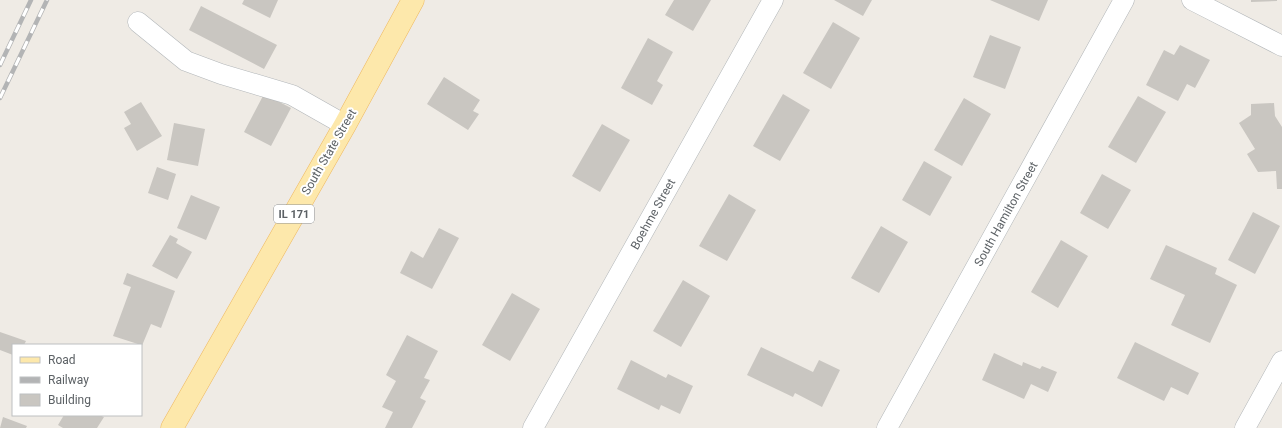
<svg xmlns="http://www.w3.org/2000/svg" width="1282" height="428" font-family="Roboto,sans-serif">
	<rect width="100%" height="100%" fill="#efebe5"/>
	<path fill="#c9c6c1" d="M244 0H278L270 18 242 4Z
		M674 0H711L693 31 665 15Z
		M834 0H872L863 16Z
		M990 0H1048L1039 21Z
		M1251 0H1277V1L1251 2Z
		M201 6 277 45 264 69 189 30Z
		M833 22 860 38 831 89 803 73Z
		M990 35 1021 47 1005 89 973 77Z
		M648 38 673 52 657 81 663 85 652 105 621 88Z
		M1180 45 1210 60 1195 88 1187 84 1178 101 1146 85 1164 50 1174 55Z
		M444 77 480 100 473 111 479 114 468 130 427 104Z
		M264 94 291 108 271 146 244 132Z
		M783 94 810 110 780 161 753 146Z
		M1138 96 1166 112 1136 163 1108 147Z
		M964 98 991 114 962 166 934 150Z
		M141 102 162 136 137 151 124 128 131 124 124 112Z
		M1274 103 1275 116 1282 127V189H1277L1276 171 1258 172 1247 154 1255 149 1239 123 1251 115V104Z
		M174 123 205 129 198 166 167 160Z
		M602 124 630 140 600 192 572 176Z
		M924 161 952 177 930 216 902 200Z
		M157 167 176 174 168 200 148 193Z
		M1102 174 1131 190 1108 229 1080 213Z
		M729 194 756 210 727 261 699 246Z
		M191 195 220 207 206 240 177 228Z
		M1253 212 1280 226 1255 274 1228 260Z
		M881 226 908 242 879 293 851 278Z
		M439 228 459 238 432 289 400 273 411 251 423 258Z
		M170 235 178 239 176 243 192 252 177 279 152 266Z
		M1061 240 1088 256 1058 308 1031 292Z
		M1166 245 1217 268 1215 274 1237 285 1210 343 1171 325 1185 295 1150 279Z
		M127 273 175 291 161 328 151 324 141 348V345L113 336 131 287 123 284Z
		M683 280 710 296 681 347 653 331Z
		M512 293 540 309 510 361 482 345Z
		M0 332 26 341 24 345H13V355L0 350Z
		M407 335 438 351 424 378 430 380 420 398 426 401 412 428H385L393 412 382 407 396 381 386 375Z
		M1135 342 1199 373 1188 395 1171 387 1164 401 1117 378Z
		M761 347 813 372 819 360 840 370 822 407 795 393 793 397 747 375Z
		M994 353 1022 366 1023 362 1040 369 1042 366 1057 372 1048 392 1031 384 1024 399 982 380Z
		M631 360 666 378 668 374 693 386 680 414 661 405 659 410 617 389Z
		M64 415H99L104 417 97 428H63L58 425Z
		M3 417 27 426 26 428H0Z"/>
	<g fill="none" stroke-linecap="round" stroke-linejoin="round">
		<g stroke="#b2b6b9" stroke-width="21">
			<path id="minor" d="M1192 0 1282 46
				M138 22 186 61 221 74 292 95 345 125
				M533 428 773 0
				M887 428 1124 0
				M1245 428 1282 361"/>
		</g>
		<g stroke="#efb85d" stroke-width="23">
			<path id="major" d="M172 428 345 125 413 0"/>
		</g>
		<use href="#minor" stroke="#fff" stroke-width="20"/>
		<use href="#major" stroke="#fde8ab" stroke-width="22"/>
		<g stroke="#b3b4b5" stroke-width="4.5">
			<path id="rail" d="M0 65 31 0
				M0 98 47 0"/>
		</g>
		<use href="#rail" stroke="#fff" stroke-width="3" stroke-dasharray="9" stroke-linecap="butt"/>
	</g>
	<g text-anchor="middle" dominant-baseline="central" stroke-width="4" stroke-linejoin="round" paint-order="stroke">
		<rect fill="#fff" stroke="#8d9093" stroke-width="1" x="274" y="205" width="40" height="18" rx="3"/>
		<g font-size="11" font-weight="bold" fill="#5c6165">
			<text x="294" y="214">IL 171</text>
		</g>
		<g font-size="12" fill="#5c6165" stroke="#fff">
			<text transform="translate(329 152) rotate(-60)">South State Street</text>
			<text transform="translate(653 214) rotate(-61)">Boehme Street</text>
			<text transform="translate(1006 214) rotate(-61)">South Hamilton Street</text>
		</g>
	</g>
	<rect x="12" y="344" width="130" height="72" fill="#ffffff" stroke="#bec0c1"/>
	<rect x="20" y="357" width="20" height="6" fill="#fde8ab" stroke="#bec0c1"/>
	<text x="48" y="364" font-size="12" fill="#5c6165">Road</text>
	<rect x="20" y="377" width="20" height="6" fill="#b3b4b5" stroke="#bec0c1"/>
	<text x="48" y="384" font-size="12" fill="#5c6165">Railway</text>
	<rect x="20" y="394" width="20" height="12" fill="#c9c6c1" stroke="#bec0c1"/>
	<text x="48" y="404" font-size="12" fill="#5c6165">Building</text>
</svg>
